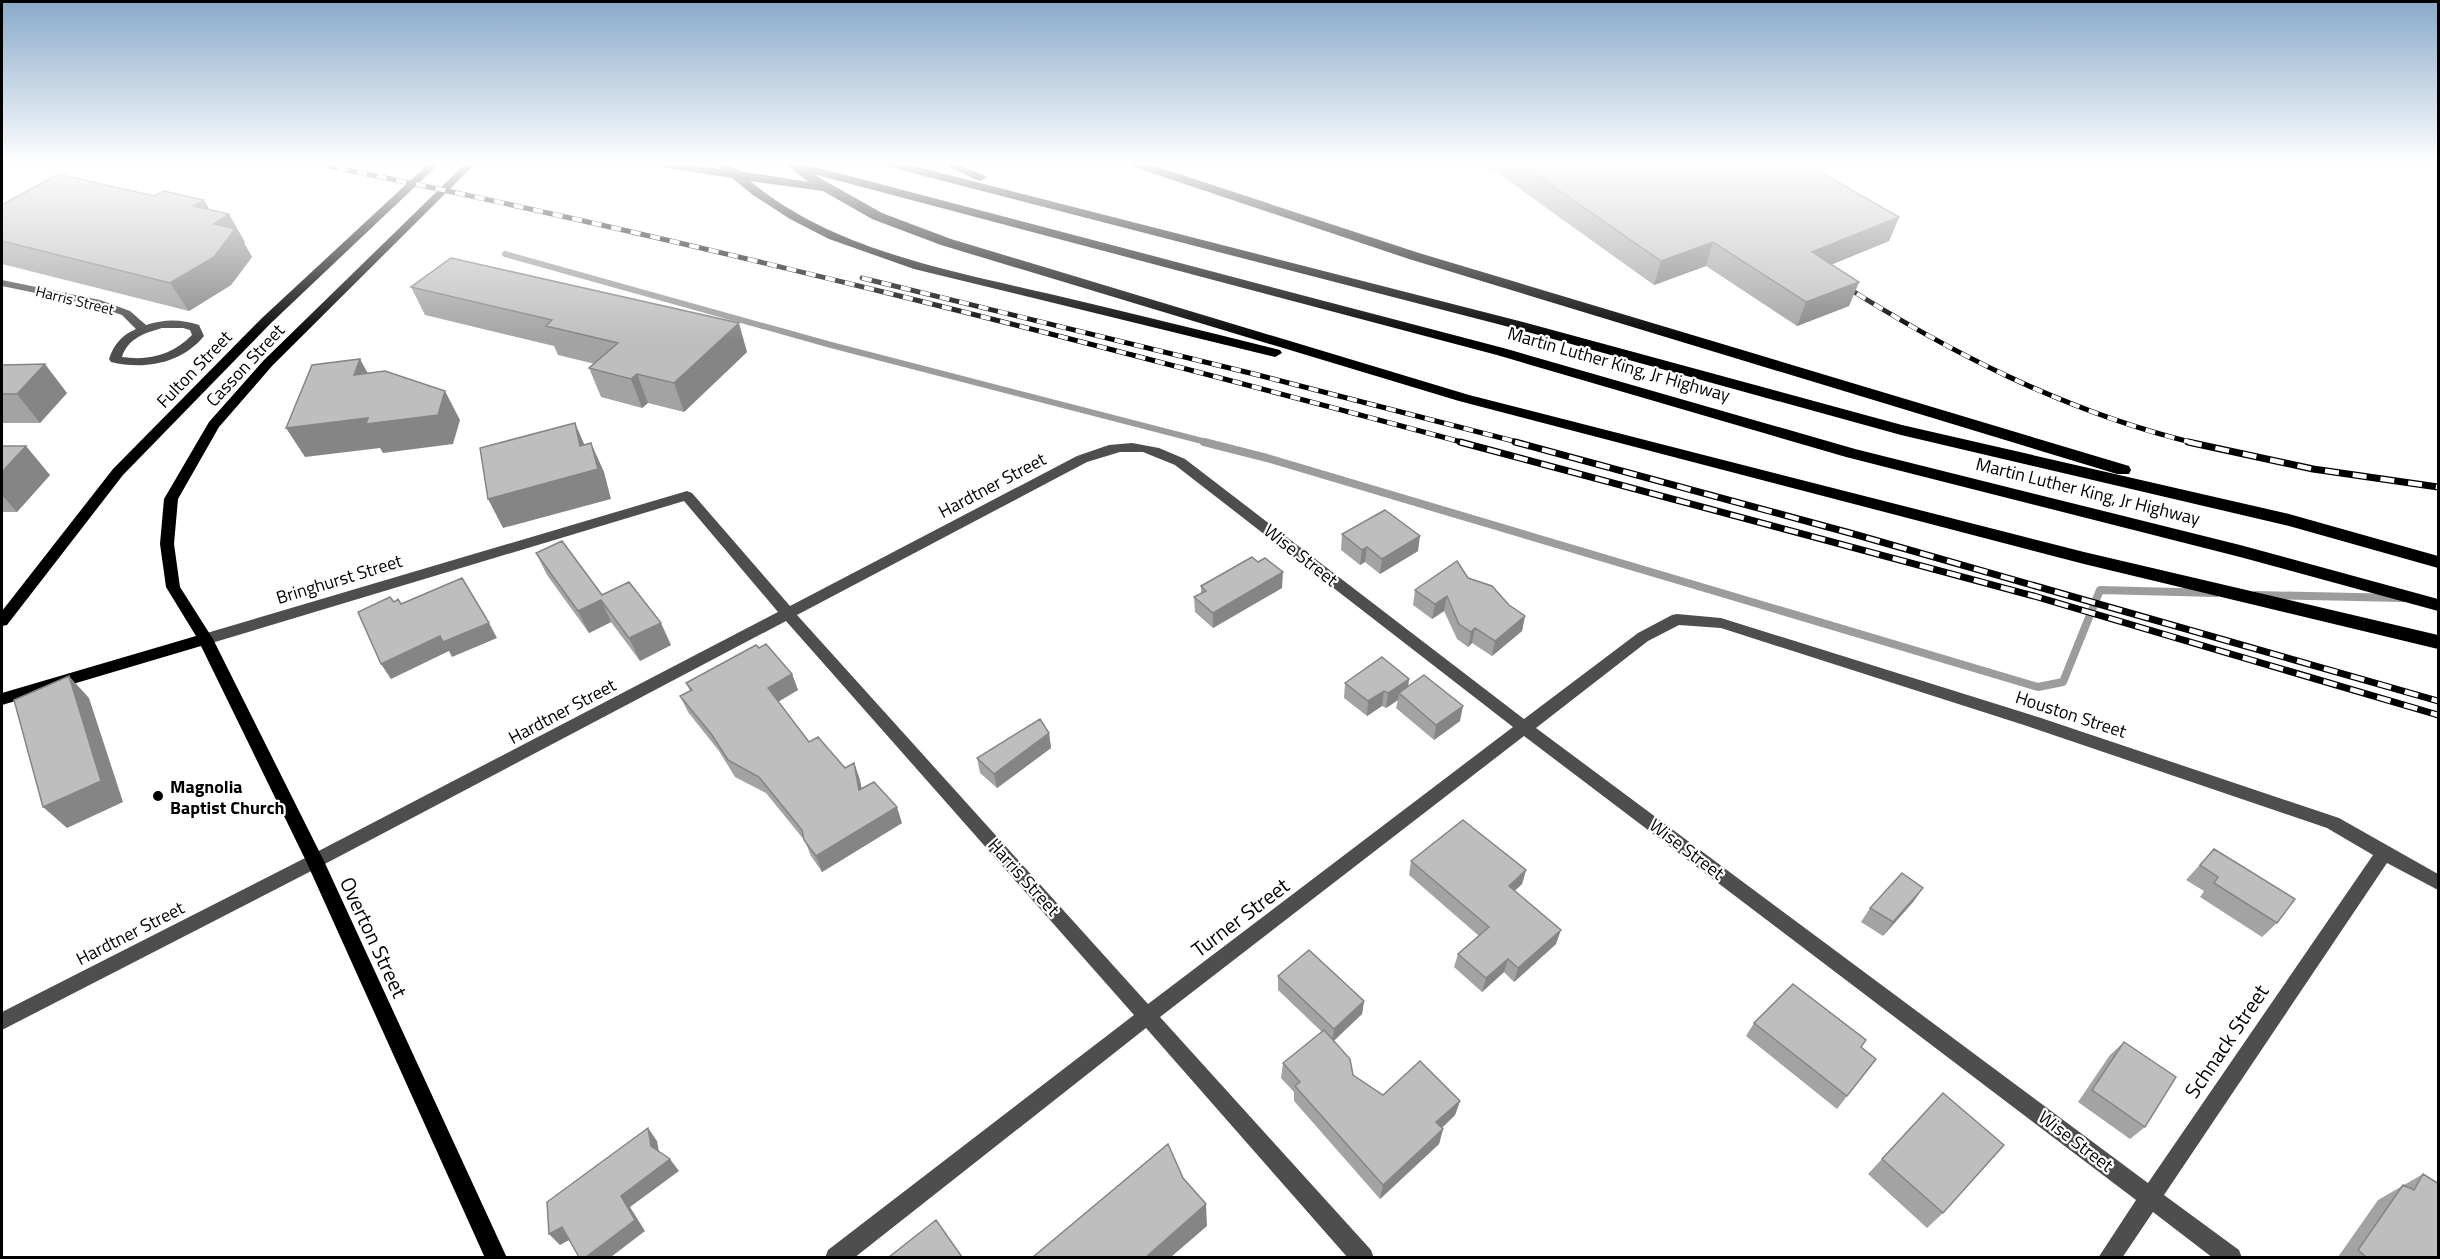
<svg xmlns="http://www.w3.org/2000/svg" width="2440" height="1259" font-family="'Titillium Web',sans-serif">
	<rect width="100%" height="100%" fill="#fff"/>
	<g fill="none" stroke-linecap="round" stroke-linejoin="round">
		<path stroke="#9c9c9c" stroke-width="6" d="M505 254 831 345 1210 443"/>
		<path stroke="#9c9c9c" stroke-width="8" d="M1204 442 1267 458 2038 687 2063 682 2100 590 2216 593
			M2256 595 2402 598"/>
		<path fill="#4e4e4e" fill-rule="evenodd" d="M2 280 100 300 130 311 146 325C164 319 181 319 199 325L204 336C181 364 144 370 111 362L109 359C114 344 122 335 136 329L122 315 93 305 2 286ZM162 328H183L190 330 192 335C172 355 149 361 122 357 128 338 145 333 162 328Z
			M1132 443 1159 448 1185 459 1524 719 1638 633 1672 615 1677 614 1721 618 2038 717 2339 818 2438 874V890L2387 863 2164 1195 2239 1250 2242 1258H2213L2153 1212 2122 1258H2098L2136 1200 1524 736 1160 1017 1371 1250 1374 1258H1348L1146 1028 854 1258H825L828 1250 1134 1015 786 621 321 866 2 1030V1012L309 856 778 612 684 501 205 645 200 643 197 639 200 635 687 491 692 493 790 606 1077 456 1109 445ZM1120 452H1143L1175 465 1513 727 1148 1004 797 615 1087 462ZM1679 625 1721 628 2027 726 2327 828 2373 855 2148 1183 1536 728 1648 641Z"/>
		<path fill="#000" fill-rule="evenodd" d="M428 164H439L270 324 123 475 7 625 2 626V611L113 469 262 318Z
			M465 164H475L272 366 219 427 178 499 174 544 180 587 213 639 324 861 507 1258H485L306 861 201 646 2 705V693L196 636 166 587 160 544 164 499 209 422 264 360Z"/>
		<path fill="#000" fill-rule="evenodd" d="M661 164H689L721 169 717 164H730L739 171 809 182 784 164H804L1507 349 1855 449 2240 545 2438 599V611L2240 557 1846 457 1497 355 813 174 882 213 951 239 1469 395 2084 552 2438 635V649L2084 564 1459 401 941 245 872 219 823 191 750 181C833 250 948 270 1050 294 1127 312 1204 331 1280 350L1282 353 1275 357 914 269 829 239 790 219 753 195 732 178 667 168Z
			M887 164H906L1523 322 1902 425 2289 514 2438 556V568L2289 526 1901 435 1513 328 889 167Z
			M942 164H958L987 177 981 181 977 180Z
			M1132 164H1149L1419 253 2129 466 2131 470 2129 474H2117L1409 259 1134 167Z"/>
		<g stroke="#000" stroke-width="5">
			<path id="rail-far1" d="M318 164C704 242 1085 341 1465 443
				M862 278 1258 375 1521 443
				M1840 283C1950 353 2067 412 2194 443"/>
		</g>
		<g stroke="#000" stroke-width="7">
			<path id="rail" d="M1460 442 2034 596 2438 715
				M1515 442 1850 533 2438 701
				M2188 442 2313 469 2438 487"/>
		</g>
		<use href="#rail-far1" stroke="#fff" stroke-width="4" stroke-dasharray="10" stroke-linecap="butt"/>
		<use href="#rail" stroke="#fff" stroke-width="4.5" stroke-dasharray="14" stroke-linecap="butt"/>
	</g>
	<path fill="#a3a3a3" d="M1485 164H1806L1899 217 1889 241 1831 265 1859 282 1849 306 1797 326 1706 266 1654 285Z
		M2 205 210 210 245 242 244 243 252 257 231 285 189 311 2 264Z
		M411 287 747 352 684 412 648 403 642 408 601 397 589 368 595 364 558 355 554 346 425 315Z
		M2 365 67 393 40 423H2Z
		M2 446 50 475 17 512H2Z
		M1342 534 1418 551 1380 574 1365 562 1360 565 1341 550Z
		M536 553 602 595 671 645 640 661 611 622 589 633 547 575Z
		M1258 562 1282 588 1213 628 1195 612 1194 597 1201 593V586Z
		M1468 578 1525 616 1522 631 1492 656 1472 643 1468 647 1457 639 1444 611 1432 619 1413 605 1415 590Z
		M759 648 792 674 798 690 778 702 809 742 845 768 854 763 860 780 861 789 902 823 822 872 811 856 805 841 766 793 735 777 719 751 688 712 680 696 690 691 686 683Z
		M1409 679 1408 687 1460 721 1434 740 1396 708 1398 700 1386 708 1382 706 1367 716 1344 698 1345 683Z
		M1049 733 1051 748 997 788 980 773 977 758Z
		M2214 849 2277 923 2262 937 2200 897 2204 891 2186 880Z
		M1411 861 1526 870 1522 884 1514 891 1556 944 1514 982 1504 972 1482 992 1454 967 1458 954 1479 936 1409 875Z
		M1923 888 1913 902 1883 936 1861 922 1870 908Z
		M1278 976 1364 1001 1362 1014 1334 1041 1353 1075 1383 1095 1460 1101 1455 1115 1442 1128 1443 1129 1439 1144 1380 1199 1294 1101V1092L1281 1078 1283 1063 1322 1032 1278 990Z
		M1754 1023 1861 1047 1876 1059 1837 1109 1746 1036Z
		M2124 1042 2145 1127 2130 1139 2078 1102 2110 1055Z
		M1882 1159 1943 1213 1927 1228 1868 1174Z
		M2423 1174 2439 1257H2338L2378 1200Z"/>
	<path fill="#858585" d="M204 200 217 222 229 214 245 242 244 243 252 257 231 285 189 311 170 283 193 206Z
		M1899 217 1889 241 1803 276 1812 252Z
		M1713 242 1706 266 1654 285 1661 261Z
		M1859 282 1849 306 1797 326 1806 302Z
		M739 323 747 352 684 412 674 383Z
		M360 359 376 388 354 375Z
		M45 364 67 393 40 423 17 394Z
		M637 374 648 403 642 408 631 379Z
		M445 391 460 420 453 444 383 453 380 448 305 457 286 428Z
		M575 423 588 453 591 443 604 472 611 499 503 528 488 499 580 446Z
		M26 446 50 475 17 512 2 495V472Z
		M1420 536 1418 551 1380 574 1382 559Z
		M1367 547 1365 562 1360 565 1362 550Z
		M1283 572 1282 588 1213 628V613Z
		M1447 596 1444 611 1432 619 1435 604Z
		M601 600 611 622 589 633 578 611Z
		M1525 616 1522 631 1492 656 1495 641Z
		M489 623 497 638 452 657 449 651 391 679 381 664 440 636Z
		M661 623 671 645 640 661 629 638Z
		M1475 628 1472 643 1468 647 1471 632Z
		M792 674 798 690 774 704 768 688Z
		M69 676 89 698 123 802 67 828 43 807Z
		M1409 679 1407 693H1399L1398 700 1386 708 1388 693Z
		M1384 691 1382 706 1367 716 1368 701Z
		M1463 706 1460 721 1434 740 1436 725Z
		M1049 733 1051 748 997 788 994 774Z
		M854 763 860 780 865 806 859 790Z
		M897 807 902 823 822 872 816 856Z
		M1526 870 1522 884 1505 900 1509 886Z
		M1923 888 1913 902 1883 936 1893 922Z
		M1561 930 1556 944 1514 982 1518 968Z
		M1508 959 1504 972 1482 992 1486 978Z
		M1364 1001 1362 1014 1332 1042 1334 1029Z
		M1460 1101 1455 1115 1432 1137 1436 1122Z
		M648 1128 657 1141 660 1158 651 1146Z
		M1443 1129 1439 1144 1380 1199 1383 1185Z
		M670 1159 679 1171 630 1207 645 1231 611 1257H586L621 1196Z
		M1206 1204 1207 1226 1171 1257H1146Z
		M562 1227 573 1238 560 1245 549 1234Z"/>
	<path fill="#bebebe" stroke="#858585" stroke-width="1.5" d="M1521 164H1806L1899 217 1812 252 1859 282 1806 302 1713 242 1661 261Z
		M58 174 154 196 164 191 204 200 193 206 229 214 214 224 235 229 214 257 170 283 2 241V205Z
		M451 258 739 323 674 383 637 374 631 379 589 368 618 343 546 326 552 320 411 287Z
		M360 359 354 375 385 371 445 391 438 415 366 424 368 418 286 428 312 365Z
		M45 364 17 394H2V365Z
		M575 423 580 446 591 443 598 469 488 499 480 448Z
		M2 446H26L2 472Z
		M1385 510 1420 536 1382 559 1367 547 1362 550 1342 534Z
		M562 541 602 595 629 582 661 623 629 638 601 600 578 611 536 553Z
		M1252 557 1258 562 1265 558 1283 572 1213 613 1194 597 1206 591 1201 586Z
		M1457 561 1468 578 1492 586 1509 605 1525 616 1495 641 1475 628 1471 632 1459 624 1447 596 1435 604 1415 590Z
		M462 578 489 623 443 642 440 636 381 664 358 612 390 597 394 602 398 599 401 604Z
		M766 644 792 674 768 688 809 742 818 737 845 768 854 763 859 790 874 782 897 807 816 856 804 840 802 830 759 777 728 760 712 735 680 696 692 690 686 683 756 645 759 648Z
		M1382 657 1409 679 1388 693 1384 691 1368 701 1345 683Z
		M1424 675 1463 706 1436 725 1399 693Z
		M69 676 101 781 43 807 14 700Z
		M1040 719 1049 733 994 774 977 758Z
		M1463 820 1526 870 1509 886 1561 930 1518 968 1508 959 1486 978 1458 954 1489 927 1411 861Z
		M2214 849 2295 899 2277 923 2214 883 2218 877 2200 865Z
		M1902 873 1923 888 1893 922 1870 908Z
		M1309 950 1364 1001 1334 1029 1278 976Z
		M1793 984 1866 1040 1861 1047 1876 1059 1847 1096 1754 1023Z
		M1324 1030 1350 1059 1353 1075 1383 1095 1420 1061 1460 1101 1436 1122 1443 1129 1383 1185 1295 1086 1300 1082 1283 1063Z
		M2124 1042 2176 1077 2145 1127 2092 1090Z
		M1943 1093 2004 1145 1943 1213 1882 1159Z
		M648 1128 651 1146 670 1159 621 1196 635 1220 586 1257H579L562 1227 549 1234 547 1202Z
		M1168 1144 1183 1178 1206 1204 1146 1257H1033Z
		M2423 1174 2439 1184V1257H2364L2365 1256 2358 1250 2403 1185 2414 1190Z
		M936 1220 962 1257H889Z"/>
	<linearGradient id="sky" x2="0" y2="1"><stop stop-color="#89aaca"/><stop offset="0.48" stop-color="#fff"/><stop offset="1" stop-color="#fff" stop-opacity="0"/></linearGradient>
	<rect width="2440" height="340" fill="url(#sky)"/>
	<circle fill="#000" stroke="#fff" stroke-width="2" cx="158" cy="796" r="6"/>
	<g text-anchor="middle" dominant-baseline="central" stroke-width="4.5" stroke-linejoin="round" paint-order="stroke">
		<g font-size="15" fill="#000" stroke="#fff">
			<text transform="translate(75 300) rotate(14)">Harris Street</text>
		</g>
		<g font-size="18" fill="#000" stroke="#fff">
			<text transform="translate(1619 364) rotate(16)">Martin Luther King, Jr Highway</text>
			<text transform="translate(245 365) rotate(-47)">Casson Street</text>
			<text transform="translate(194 369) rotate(-46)">Fulton Street</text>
			<text transform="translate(992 485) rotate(-28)">Hardtner Street</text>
			<text transform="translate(2088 491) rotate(14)">Martin Luther King, Jr Highway</text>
			<text transform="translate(1301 555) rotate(38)">Wise Street</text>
			<text transform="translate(339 579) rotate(-17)">Bringhurst Street</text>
			<text transform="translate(562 711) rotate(-28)">Hardtner Street</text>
			<text transform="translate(2071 714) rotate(18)">Houston Street</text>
			<text transform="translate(1687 849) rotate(37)">Wise Street</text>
			<text transform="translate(1024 877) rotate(48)">Harris Street</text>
			<text transform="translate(130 933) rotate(-27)">Hardtner Street</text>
			<text transform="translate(2076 1141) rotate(37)">Wise Street</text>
		</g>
		<g font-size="18" font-weight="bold" fill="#000" stroke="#fff" text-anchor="start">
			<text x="170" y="786">Magnolia<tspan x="170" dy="21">Baptist Church</tspan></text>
		</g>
		<g font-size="21" fill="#000" stroke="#fff">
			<text transform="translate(1240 917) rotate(-37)">Turner Street</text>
			<text transform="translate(374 937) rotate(65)">Overton Street</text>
			<text transform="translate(2226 1041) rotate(-56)">Schnack Street</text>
		</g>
	</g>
	<rect width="2440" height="1259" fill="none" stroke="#000000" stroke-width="6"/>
</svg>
